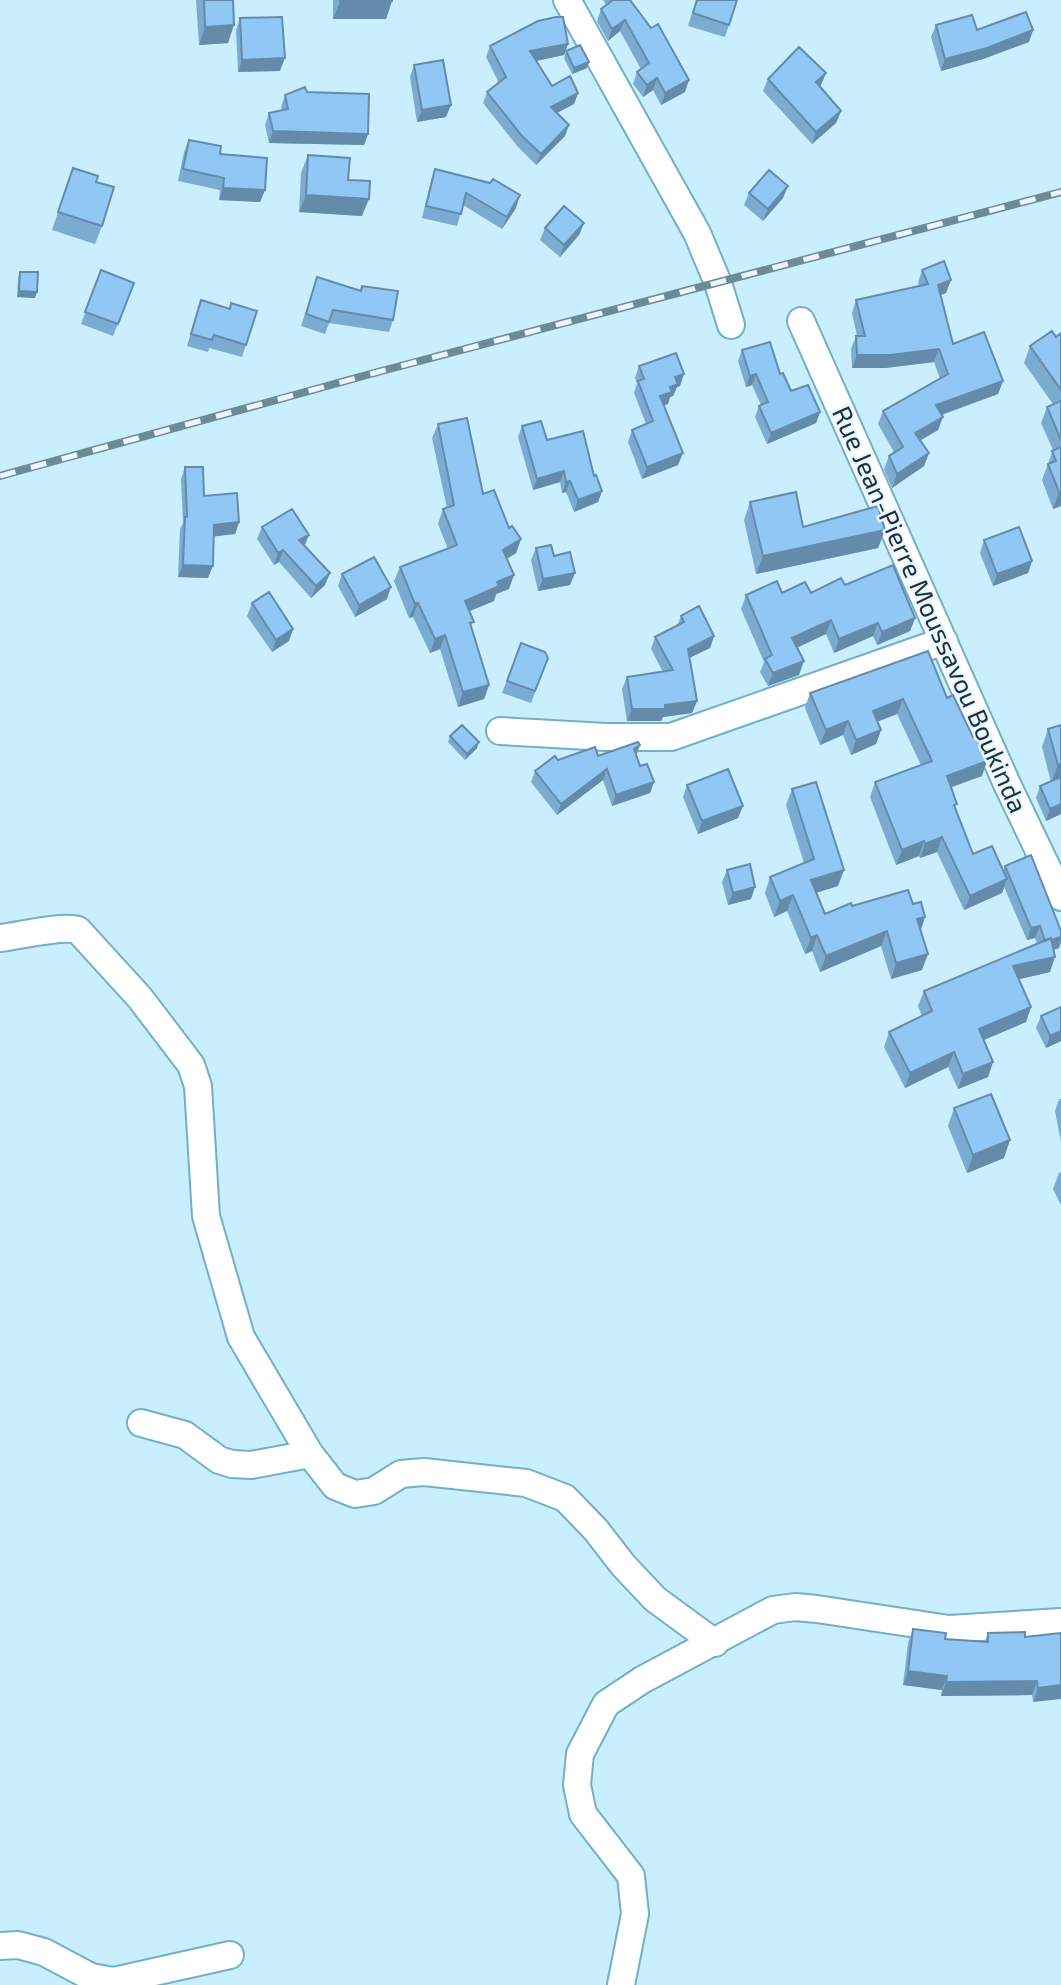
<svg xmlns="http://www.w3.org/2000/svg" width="1061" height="1985" font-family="'Exo 2',sans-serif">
	<rect width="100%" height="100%" fill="#c9eefd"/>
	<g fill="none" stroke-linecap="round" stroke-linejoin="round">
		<g stroke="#72b0c7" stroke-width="30">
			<path id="minor" d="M567 0 697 233 718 283 731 325
				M801 321 1007 784 1061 897
				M500 731 606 737H671L944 641
				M0 938C19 936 62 925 78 930L140 998 191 1065 198 1086 206 1216 241 1337 310 1454 335 1486 355 1494 374 1491 401 1474 424 1472 526 1483 565 1498 596 1530 623 1565 655 1599 715 1643
				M141 1423 185 1435 219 1460 232 1464 251 1465 310 1454
				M0 1946 18 1945 44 1952 91 1977 114 1981 230 1955
				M621 1985 635 1914 631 1876 583 1814 577 1785 580 1754 606 1704 642 1680 773 1610 795 1607 817 1609 949 1629 1061 1622"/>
		</g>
		<use href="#minor" stroke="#fff" stroke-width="26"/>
		<g stroke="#6c8b97" stroke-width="8">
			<path id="rail" d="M0 476 374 373 1061 192"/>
		</g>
		<use href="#rail" stroke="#ebf7fc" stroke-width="5" stroke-dasharray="16" stroke-linecap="butt"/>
	</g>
	<path fill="#7cabd2" d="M196 0H233L228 43 199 45Z
		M333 0H392L386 19H333Z
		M603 0H630L685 92 661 105 653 90 643 97 633 84 637 72 641 69 620 31 608 41 597 21 601 9 606 5Z
		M696 0H737L725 37 688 26Z
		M240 18 280 71 238 72 236 30Z
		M936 25 977 30H1033L1029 42 983 59 941 71 931 37Z
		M568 44 564 55 536 61 552 86 578 93 574 104 557 113 565 136 536 165 518 147 483 103 487 92 499 83 486 57 490 46Z
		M566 51 589 62 587 68 572 74 564 58Z
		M414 65 446 117 417 122 410 77Z
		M826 73 820 86 841 111 836 123 812 144 763 91 768 79Z
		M307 92 368 134 364 145 269 143 265 125 269 113 282 110 281 107 285 95Z
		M189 140 220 154 265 190 260 202 219 200 220 190 178 181 184 152Z
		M308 155 348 180 362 216 299 212 301 173Z
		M73 168 96 182 102 226 95 244 52 230Z
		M435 169 516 208 502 229 463 205 457 226 422 218 431 181Z
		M749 193 783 198 763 221 744 205Z
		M584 223 579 235 560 257 540 240 545 228Z
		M101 270 134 283 113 336 81 324Z
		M922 270 946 293 940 295 953 344 1003 381 998 394 942 415 938 430 921 440 929 453 924 466 892 488 884 469 889 456 894 452 878 424 883 411 940 379 934 362 885 368H852L851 349 856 336H857L852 313 856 300 919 286 918 283Z
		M20 272 35 298 17 297 18 278Z
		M317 277 360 290 362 286 393 320 389 332 329 323 325 334 301 326Z
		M201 300 246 345 242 357 209 348 208 352 187 346Z
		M1061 333V506L1053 509 1042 480 1053 450 1041 423 1047 407 1053 404 1024 363 1030 346 1056 337Z
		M742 350 780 374 791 391 820 412 816 423 767 444 755 417 759 406 761 405 752 385 746 387 738 361Z
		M639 366 680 386 677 387 673 396 670 397 668 404 664 405 678 465 642 479 628 442 632 430 646 424 634 393 637 384 635 378Z
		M438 424 483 494 509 528 521 539 516 553 507 559 509 589 496 594 494 601 470 611 472 629 489 685 484 699 458 707 440 649 430 653 413 617 409 618 394 581 400 567 448 549 438 524 443 509 447 508 432 438Z
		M522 426 547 440 594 476 602 491 598 502 574 512 566 492 562 493 560 482 533 490 518 437Z
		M185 467 204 496 239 522 235 534 214 536 208 578 178 577 180 529 183 523 181 479Z
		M750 502 803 527 885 530 878 548 756 574 744 520Z
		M262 527 305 546 325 585 311 598 279 562 274 565 257 539Z
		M984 540 1032 561 1028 573 993 586 980 553Z
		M536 548 554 556 570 585 538 591 531 560Z
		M342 574 387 599 355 617 338 586Z
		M845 585 915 618 910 631 877 645 873 636 834 653 826 634 797 648 799 675 768 686 760 672 764 662 741 609 746 595 811 593Z
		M252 603 289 641 272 652 247 616Z
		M681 616 714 636 710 648 689 658 697 701 692 713 663 717 661 721H627L622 689 627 677 663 672 651 649 655 637 677 626Z
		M521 643 548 658 531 703 502 693Z
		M810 693 947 698 982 776 951 787 956 808 973 854 1003 870 1005 866 1061 931V941L1059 948 1053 950 1050 972 1019 979 1031 1007 1026 1022 984 1040 993 1062 988 1077 958 1089 948 1067 905 1088 884 1047 889 1032 922 1016 918 1006 924 991 1037 944 1035 938 1027 940 1004 887 1002 893 964 910 937 852 920 858 919 856 896 865 870 797 875 782 921 765 897 714 877 722 881 730 876 744 851 755 843 735 820 745 805 708Z
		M1061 725V814L1046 821 1036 798 1040 786 1051 782 1042 747 1048 729Z
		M450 736 477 748 465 760 448 742Z
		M636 755 640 766 654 782 650 793 612 806 603 780 557 815 531 782 535 771 558 760 598 756Z
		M687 785 738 818 698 834 683 797Z
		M792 789 838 886 816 893 825 914 852 906 920 930 922 970 891 979 881 946 820 972 812 951 805 954 787 911 774 917 765 893 770 877 804 863 786 805Z
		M727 870 751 899 728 905 722 882Z
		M1041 1016 1061 1041 1046 1048 1036 1028Z
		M1059 1099H1061V1142L1055 1111Z
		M954 1108 1004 1158 967 1173 948 1126Z
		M1061 1172V1205L1053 1189 1059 1173Z
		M913 1629 945 1639 985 1641 988 1633 1025 1637 1061 1633 1033 1702 1032 1695 941 1696 942 1690 903 1685 908 1643Z"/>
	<path fill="#658bab" d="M392 1 386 19H333L340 2Z
		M625 20 620 31 608 41 612 29Z
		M234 25 228 43 199 45 205 27Z
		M1033 30 1029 42 983 59 941 71 945 59Z
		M568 44 564 55 526 63 530 51Z
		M285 58 280 71 238 72 242 60Z
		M589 62 587 68 572 74 574 68Z
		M826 73 821 85 812 94 816 82Z
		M657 78 653 90 643 97 647 85Z
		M689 80 685 92 661 105 665 93Z
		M578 93 574 104 547 118 551 107Z
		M451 105 446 117 417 122 422 110Z
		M841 111 836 123 812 144 816 132Z
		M569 125 565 136 536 165 541 154Z
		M273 131 368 134 364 145 269 143Z
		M788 186 783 198 763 221 768 209Z
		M223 188 265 190 260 202 219 200Z
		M306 195 369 199 362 216 299 212Z
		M520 195 516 208 502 229 507 217Z
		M584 223 579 235 560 257 564 245Z
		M951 280 946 293 933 298 938 285Z
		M19 291 37 292 35 298 17 297Z
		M939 349 934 362 885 368H852L857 355Z
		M684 374 680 386 677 387 673 396 670 397 668 404 656 408 660 396 675 377Z
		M756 374 752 385 746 387 750 376Z
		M1003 381 998 394 932 418 936 405Z
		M820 412 816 423 767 444 771 433Z
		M943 417 938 430 911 446 915 433Z
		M683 453 678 465 642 479 647 467Z
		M929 453 924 466 892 488 897 474Z
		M564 471 560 482 533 490 537 479Z
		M570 481 566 492 562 493 566 482Z
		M602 491 598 502 574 512 578 500Z
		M1059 492H1061V506L1053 509Z
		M239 522 235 534 210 537 214 525Z
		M885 530 878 548 756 574 763 556Z
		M309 535 304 547 299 540Z
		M521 539 516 553 498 564 503 550Z
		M283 550 279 562 274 565 278 553Z
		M1032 561 1028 573 993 586 997 574Z
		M183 565 213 566 208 578 178 577Z
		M330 573 325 585 311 598 316 586Z
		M575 573 570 585 538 591 543 579Z
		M514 575 509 589 496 594 494 601 460 615 465 601 497 582Z
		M391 587 387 599 355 617 359 605Z
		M418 603 413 617 409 618 415 604Z
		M915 618 910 631 877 645 882 632Z
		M831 620 826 634 787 652 792 638Z
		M878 623 873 636 834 653 839 639Z
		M293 629 289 641 272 652 276 640Z
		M445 635 440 649 430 653 435 639Z
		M714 636 710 648 683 661 688 649Z
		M804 661 799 675 768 686 773 673Z
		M489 685 484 699 458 707 463 692Z
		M903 699 897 714 868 725 873 711Z
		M697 701 692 713 663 717 661 721H627L632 709Z
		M848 721 843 735 820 745 826 730Z
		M881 730 876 744 851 755 856 740Z
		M479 742 477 748 465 760 467 754Z
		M640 745 636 756 634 749Z
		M987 761 982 776 941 791 947 776Z
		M1061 764V781L1051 783 1058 765Z
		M607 769 603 780 557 815 561 804Z
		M654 782 650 793 612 806 616 795Z
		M1061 804V814L1046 821 1050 809Z
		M743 806 738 818 698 834 702 821Z
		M942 837 937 852 920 858 925 844Z
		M924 841 919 856 896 865 902 850Z
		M844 870 838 886 805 896 811 880Z
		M1007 879 1002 893 964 910 970 896Z
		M755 887 751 899 728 905 733 893Z
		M793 895 787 911 774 917 780 901Z
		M925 917 920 933 917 919Z
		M1040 926 1035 938 1027 940 1031 928Z
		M887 931 881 946 820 972 826 956Z
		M817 935 812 951 805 954 811 938Z
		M1061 937V941L1059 948 1041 954 1045 942Z
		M928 954 922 970 891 979 896 963Z
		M1055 957 1050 972 1008 982 1013 966Z
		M1031 1007 1026 1022 974 1044 979 1029Z
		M1061 1031V1041L1046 1048 1050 1036Z
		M954 1052 948 1067 905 1088 910 1073Z
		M993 1062 988 1077 958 1089 963 1074Z
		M1010 1140 1004 1158 967 1173 973 1155Z
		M908 1671 947 1676 942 1690 903 1685Z
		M1037 1681 1032 1695 941 1696 946 1682Z
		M1061 1685V1699L1033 1702 1038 1688Z"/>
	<path fill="#90c7f4" stroke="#658bab" stroke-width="2" d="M204 0H233L234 25 205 27Z
		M340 0H392V1L340 2Z
		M613 0H630L651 28 658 24 689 80 665 93 657 78 647 85 637 72 649 63 625 20 612 29 601 9Z
		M697 0H737L729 25 693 13Z
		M1026 12 1033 30 987 48 945 59 936 25 972 15 977 30Z
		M282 17 285 58 242 60 240 18Z
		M556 17H563L568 44 530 51 552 86 570 76 578 93 551 107 569 125 541 154 522 136 487 92 506 77 490 46 538 21Z
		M580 45 589 62 574 68 566 51Z
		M799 47 826 73 816 82 841 111 816 132 768 79Z
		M443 60 451 105 422 110 414 65Z
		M305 87 307 92 369 94 368 134 273 131 269 113 288 109 285 95Z
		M189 140 221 146 220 154 267 158 265 190 223 188 224 178 183 169Z
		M308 155 350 158 348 180 370 181 369 199 306 195Z
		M73 168 98 176 96 182 114 187 102 226 58 212Z
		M435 169 490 183 493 179 520 195 507 217 466 193 461 214 426 206Z
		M769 170 788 186 768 209 749 193Z
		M564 206 584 223 564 245 545 228Z
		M944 261 951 280 938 285 953 344 984 332 1003 381 936 405 943 417 915 433 929 453 897 474 889 456 903 447 883 411 948 374 939 349 890 355H857L856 336H865L856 300 928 284 922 270Z
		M101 270 134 283 118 324 85 312Z
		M20 272H38L37 292 19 291Z
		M317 277 361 291 362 286 398 291 393 320 333 310 329 322 306 314Z
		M201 300 230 309 231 303 257 311 246 345 214 335 212 340 191 334Z
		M1052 331 1056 337 1061 333V390L1030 346Z
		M770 342 780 374 783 373 791 391 808 385 820 412 771 433 759 406 768 402 756 374 750 376 742 350Z
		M676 353 684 374 675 377 678 384 670 387 672 392 660 396 683 453 647 467 632 430 653 421 638 381 644 379 639 366Z
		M1061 401V440L1047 407Z
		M467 418 483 494 494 490 509 528 512 526 521 539 503 550 514 575 497 582 499 586 465 601 474 622 470 623 489 685 463 692 445 635 435 639 418 603 415 604 400 567 457 545 443 509 454 505 438 424Z
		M541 421 547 440 583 431 594 476 596 475 602 491 578 500 570 481 566 482 564 471 537 479 522 426Z
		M1061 447V492H1059L1048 464 1056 461 1052 451Z
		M185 467H203L204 496 237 493 239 522 214 525 213 566 183 565 185 517H187Z
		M796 492 803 527 878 506 885 530 763 556 750 502Z
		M292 509 309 535 299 540 330 573 316 586 283 550 278 553 262 527Z
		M1019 527 1032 561 997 574 984 540Z
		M551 545 554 556 570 552 575 573 543 579 536 548Z
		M374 557 391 587 359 605 342 574Z
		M893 565 915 618 882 632 878 623 839 639 831 620 792 638 804 661 773 673 765 659 772 655 746 595 777 581 782 593 805 582 811 593 841 578 845 585Z
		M269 592 293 629 276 640 252 603Z
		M699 606 714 636 688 649 697 701 665 705V709H632L627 677 673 670 655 637 684 622 681 616Z
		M521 643 545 652 548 658 535 691 507 681Z
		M928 651 947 698 953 695 973 737 978 735 987 761 947 776 957 804 954 805 973 854 992 846 1007 879 970 896 942 837 925 844 924 841 902 850 875 782 932 761 903 699 873 711 881 730 856 740 848 721 826 730 810 693Z
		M462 725 479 742 467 754 450 736Z
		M1061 725V764L1058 765 1048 729Z
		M638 742 640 745 634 749 640 766 647 764 654 782 616 795 607 769 561 804 535 771 555 756 558 760 595 747 598 756Z
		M728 769 743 806 702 821 687 785Z
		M1061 777V804L1050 809 1040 786Z
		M816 782 844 870 811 880 825 914 851 903 852 906 908 890 913 904 921 902 925 917 917 919 928 954 896 963 887 931 826 956 817 935 811 938 793 895 780 901 770 877 814 859 792 789Z
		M1031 855 1061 931V937L1051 940V938L1045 941 1040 926 1031 928 1005 866Z
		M750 864 755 887 733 893 727 870Z
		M1051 938 1055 957 1013 966 1031 1007 979 1029 993 1062 963 1074 954 1052 910 1073 889 1032 932 1011 924 991Z
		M1061 1007V1031L1050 1036 1041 1016Z
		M991 1094 1010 1140 973 1155 954 1108Z
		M913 1629 946 1633 945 1639 988 1642V1633L1025 1632V1637L1061 1633V1685L1038 1688 1037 1681 946 1682 947 1676 908 1671Z"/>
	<g text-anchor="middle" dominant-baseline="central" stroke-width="5" stroke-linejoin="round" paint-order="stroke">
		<g font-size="26" fill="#18313b" stroke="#ebf7fc">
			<text transform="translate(931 609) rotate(66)">Rue Jean-Pierre Moussavou Boukinda</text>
		</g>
	</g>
</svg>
